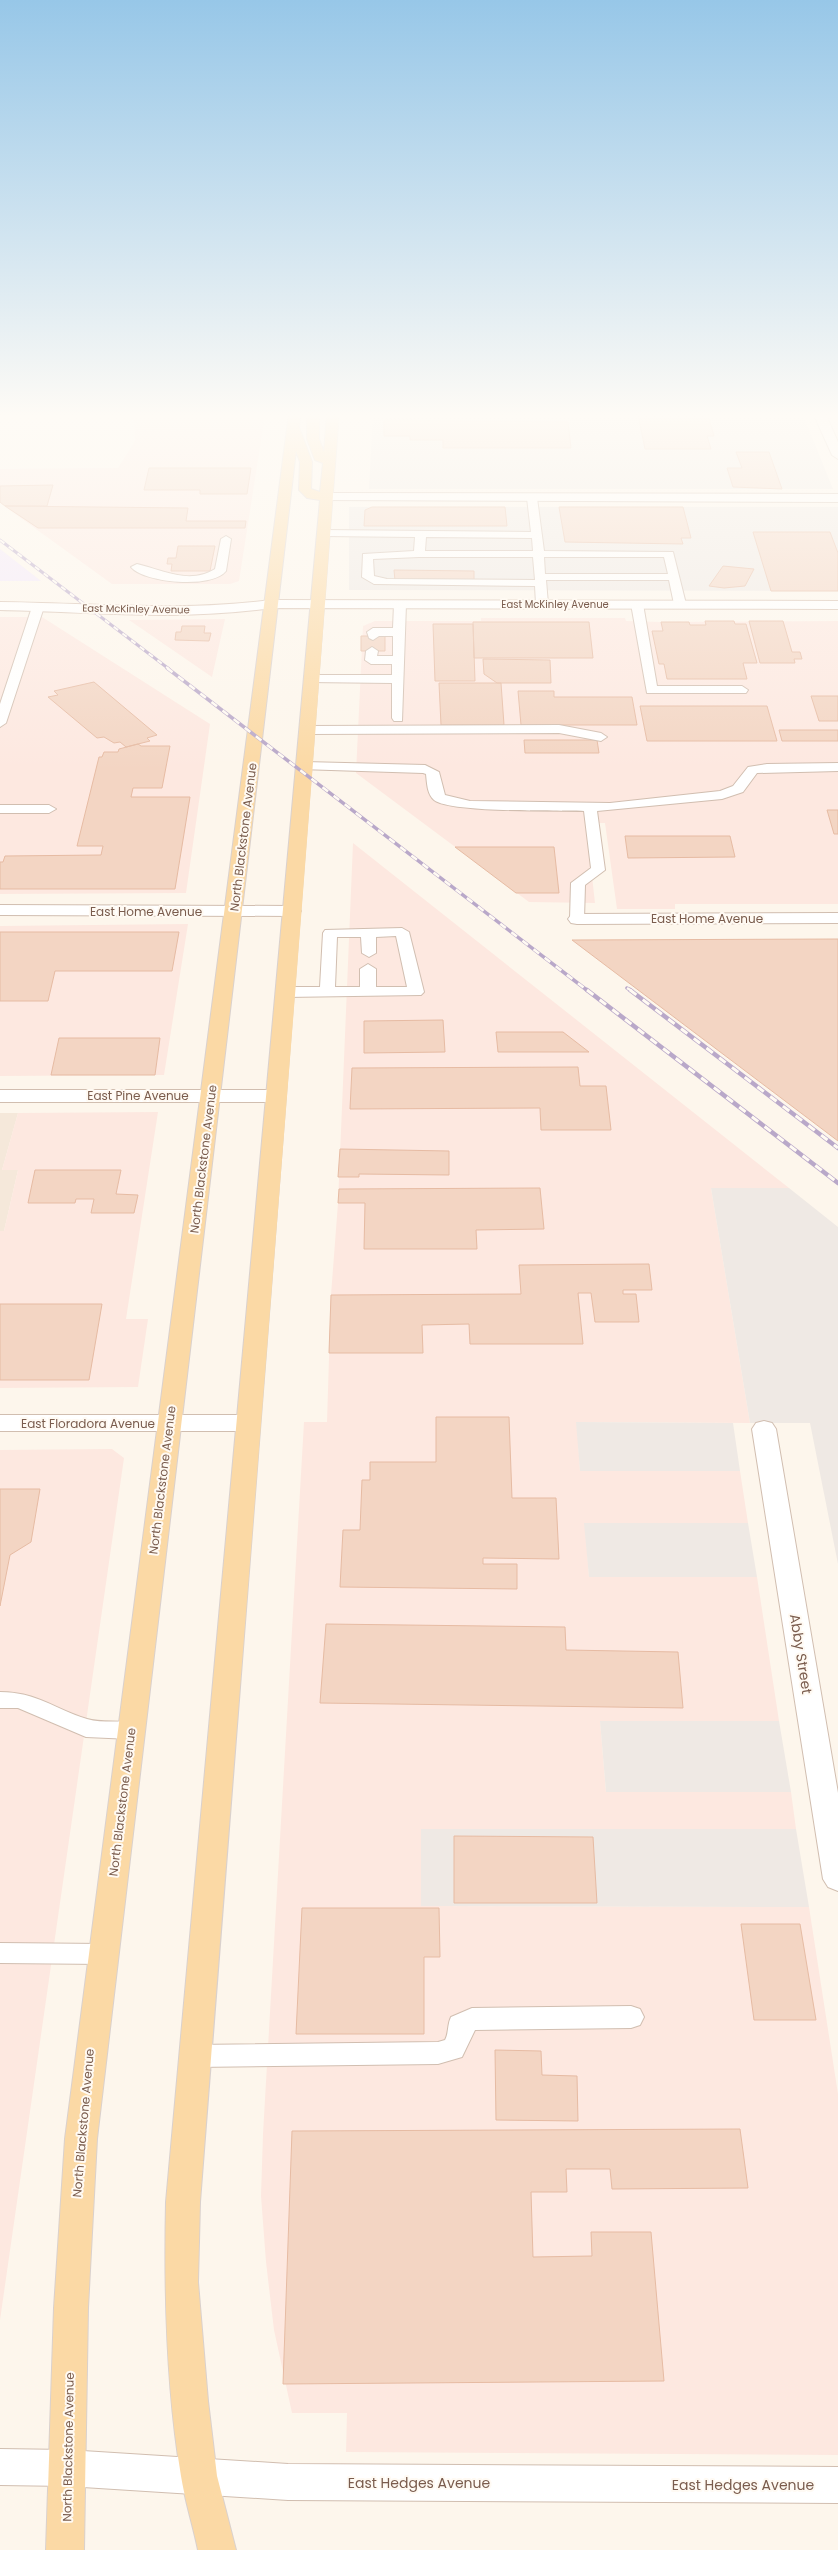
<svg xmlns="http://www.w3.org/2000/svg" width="838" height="2550" font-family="Poppins,sans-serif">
	<rect width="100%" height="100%" fill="#fdf6ec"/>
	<path fill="#f5e8da" d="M0 1113H18L2 1170H18L4 1231H0Z"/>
	<path fill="#fde8e0" d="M134 415H265L239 581 230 584H112L0 503V469L118 468 135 441Z
		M0 617H42L210 724 186 893 0 894Z
		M481 618H625L626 621 661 622 838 621V904H675V909H617L605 823H586L595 903 529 902 356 773 363 626 375 621H481Z
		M225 619 212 677 129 620Z
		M353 843 789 1188H711L750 1423 577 1422 580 1471H740L748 1523H585L589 1577H757L779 1721H600L606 1792H791L796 1829H421V1906L809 1907 838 2094V2455L346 2452 347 2413H292L274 2330 266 2262 261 2196 263 2134 304 1422H327L331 1295 338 1203Z
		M188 924 164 1075 0 1076V926Z
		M158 1112 126 1319H148L138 1387 0 1388V1231H4L18 1170H2L18 1113Z
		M112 1449 124 1458 0 2320V1450Z"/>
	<path fill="#efe9e4" d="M373 415H803L833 489H369Z
		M349 507H838V591L349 590Z
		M711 1188H789L838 1227V1564L810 1423H750Z
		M576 1422 733 1423 740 1471H580Z
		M584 1523H748L757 1577H589Z
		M600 1721H779L791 1792H606Z
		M421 1829H796L809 1907 421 1906Z"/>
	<path fill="#f3e8fa" d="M0 549 41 581H0Z"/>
	<path fill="#f3d5c3" stroke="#e6bba3" d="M638 415H708L714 436H707L711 449H645Z
		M384 420 568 422 571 448H443V440H410V436H384Z
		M736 452H769L782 489 733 487 727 468H742Z
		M149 468H251L247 494H200V490H144Z
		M53 485 47 506H5L0 502V486Z
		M5 506 188 508 186 521H246L245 528H38Z
		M372 507H505L507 526H364L365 510Z
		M559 507H683L691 538H681L683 544 565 542Z
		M753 532H830L838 553V591H771Z
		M178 546H215L210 571H171L172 564H167L168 558H176Z
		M723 566 754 569 745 586 724 588 709 586Z
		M394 570 474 571V580L395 581Z
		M705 621H734L735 624H746L757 663H743L747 679H667L664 664H659L652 631H663L661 622H689L690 625H706Z
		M749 621H783L792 652H800L802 659H794L795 663H760Z
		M473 622H589L593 658H474Z
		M433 624H473L475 681H435Z
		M182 626H205L204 633H211L209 641 175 640 176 632H181Z
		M361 636H385V651H361Z
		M483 659 550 660 551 683H497L484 674Z
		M94 682 157 735 147 738 150 741 126 747 120 742 114 743 104 737 97 738 48 697 58 695 54 691Z
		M439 683H501L504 725H441Z
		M518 691H554V697H632L637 725H521Z
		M811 696H838V721H819Z
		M640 706H767L777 741H647Z
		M779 730H838V741H782Z
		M524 740H597L599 753H525Z
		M138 744 141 746H170L162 788H133L131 797H190L175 889H0V862H3L5 856 101 855 103 846H77L99 757H102L104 752H118L119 749Z
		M827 810H838V834H834Z
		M625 836H730L735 857 628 858Z
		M455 847H554L559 893H516Z
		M0 932H179L172 971H55L48 1001H0Z
		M838 939V1141L572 940Z
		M443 1020 445 1052 364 1053V1021Z
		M496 1032H563L589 1052H498Z
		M59 1038H160L155 1075H51Z
		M578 1067 580 1086H606L611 1130H541L540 1108 350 1109 352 1068Z
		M340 1149 449 1151V1175L359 1174V1177H338Z
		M35 1170H121L116 1194 138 1195 134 1213H91L94 1199H76L75 1203H28Z
		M540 1188 544 1229 476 1230 477 1249H364L365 1203H338L339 1189Z
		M649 1264 652 1290H623V1294H636L639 1322H595L591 1293H578L583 1344H470L469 1324 422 1325 423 1353H329L331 1295 521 1294 519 1265Z
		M0 1304H102L89 1380H0Z
		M436 1417H509L512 1498H556L559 1559 483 1558V1564H517V1589L340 1587 343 1530H360L362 1480H370V1462H436Z
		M0 1489H40L31 1542 10 1555 0 1606Z
		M326 1624 565 1627 566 1650 678 1652 683 1708 320 1703Z
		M454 1836 593 1837 597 1903H454Z
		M302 1908H439L440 1957H424V2034H296Z
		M741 1924H800L816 2020H754Z
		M495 2050 541 2051 542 2075 577 2076 578 2121 496 2120Z
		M740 2129 748 2188 612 2189 610 2169H566L567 2192H531L533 2257 592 2256 591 2232H651L664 2381 283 2384 292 2131Z"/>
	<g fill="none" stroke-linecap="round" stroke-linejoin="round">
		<g stroke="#d1beb0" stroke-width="2">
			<path id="service" d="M532 495 537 498 544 551 673 552 686 604 684 606 680 607 674 604 669 580H546L548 604 542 607 536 604 535 586 374 584 362 577 363 554 414 551 415 537 323 536 318 533 323 530 531 532 527 498ZM426 537 532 538 533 551H425ZM419 557H533L535 580 387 579 374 576 373 559ZM544 557H664L668 574H545Z
				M226 536 231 539 226 571C212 589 144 583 131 567L137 564C162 570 190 585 215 569L221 539Z
				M400 601 406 604 402 721H394L392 718V683L308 682 306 679 308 676 312 675H392V664H371L365 660 366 651 372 647 378 651 377 656H393V636H379L373 640 369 638 367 632 373 628H393L394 604Z
				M637 601 643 604 657 686H742L748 690 746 693H647L631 604Z
				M38 604 44 607 6 723 0 727V704L32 607Z
				M559 725 601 733 607 737 601 741 559 733 308 734 302 730 308 726Z
				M305 762 425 765 439 772 445 795 470 801 610 803 720 791 733 786 748 767 767 764 838 763V771L757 773 743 792 722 799 597 811 605 870 585 885 584 919 577 923 570 919 571 883 591 868 584 811C558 810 450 813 434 800 427 794 427 783 426 774L423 773 300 769 298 766 300 763Z
				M0 805H49L56 809 49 813H0Z
				M402 928 409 932 424 992 421 995 286 997 278 992 286 987H320L323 933 325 930ZM396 936 407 987H376V969L368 964 360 969V987H335L337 937H361L362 953 369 957 376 953V937Z
				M0 1692C37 1692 54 1709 87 1719 103 1724 122 1719 139 1724L142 1730 139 1736 131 1739 86 1737 18 1708H0Z
				M0 1943 103 1944 112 1947 115 1954 112 1961 103 1964 0 1963Z
				M631 2006 640 2009 644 2017 640 2025 631 2028 475 2030 462 2057 438 2064 194 2067 185 2064 181 2056 185 2048 194 2045 438 2042 445 2040C449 2033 447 2025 451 2017L472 2008Z"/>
		</g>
		<g stroke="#d1beb0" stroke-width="2">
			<path id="minor" d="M813 413H825L838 442V459L832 455Z
				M326 493 838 494V502L321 500 320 497Z
				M0 905 292 906 298 907 301 911 298 915 292 916 0 915Z
				M838 913V923L577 924 571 923 568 919 571 915 577 914Z
				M0 1090H276L283 1092 286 1096 283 1100 276 1102H0Z
				M0 1415H247L255 1417 259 1423 255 1429 247 1431H0Z
				M764 1421 772 1423 776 1429 838 1793V1891L828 1887 823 1879 752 1429 756 1423Z
				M0 2449 67 2450 288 2464 838 2467V2503L288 2500 67 2486 0 2485Z"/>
		</g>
		<g stroke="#d6c0b0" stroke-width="2">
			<path id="secondary" d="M271 600 838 601V609L271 608C181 621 91 612 0 610V602C91 603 181 612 271 600Z"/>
		</g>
		<g stroke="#dad1cd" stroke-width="2">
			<path id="primary" d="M289 413H301L299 427 312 462 311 489 320 492 323 463 315 460 307 439V413H319V439L324 452 327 413H339C296 1010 245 1606 200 2202L198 2282 208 2401 217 2476 236 2550H198C193 2525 185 2501 181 2476 166 2386 164 2293 166 2202L320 500 307 498 299 490 300 462 296 451 97 2139 88 2308 84 2550H46L54 2308 65 2139Z"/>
		</g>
		<use href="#service" fill="#fff" fill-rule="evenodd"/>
		<use href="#minor" fill="#fff" fill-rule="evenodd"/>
		<use href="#secondary" fill="#fff" fill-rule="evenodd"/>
		<use href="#primary" fill="#fbd9a5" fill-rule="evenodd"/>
		<g stroke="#b9a8c9" stroke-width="3">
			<path id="rail-far2" d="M0 540 169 669"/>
		</g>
		<g stroke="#b9a8c9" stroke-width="3.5">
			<path id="rail-far1" d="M167 668 588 991
				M627 988 632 991"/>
		</g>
		<g stroke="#b9a8c9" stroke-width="4.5">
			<path id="rail" d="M587 990 838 1183
				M630 990 838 1148"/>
		</g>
		<use href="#rail-far2" stroke="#fffaf3" stroke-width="2" stroke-dasharray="5.5" stroke-linecap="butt"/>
		<use href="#rail-far1" stroke="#fffaf3" stroke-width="2.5" stroke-dasharray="7" stroke-linecap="butt"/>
		<use href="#rail" stroke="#fffaf3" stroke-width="3" stroke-dasharray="8" stroke-linecap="butt"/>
	</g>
	<linearGradient id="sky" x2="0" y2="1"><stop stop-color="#97c7e8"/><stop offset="0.54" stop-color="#fefbf6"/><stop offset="1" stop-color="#fefbf6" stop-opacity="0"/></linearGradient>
	<rect width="838" height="770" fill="url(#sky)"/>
	<g text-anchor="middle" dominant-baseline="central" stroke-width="4" stroke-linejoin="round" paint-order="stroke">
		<g font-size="10" fill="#7a5c4d" stroke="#fffaf3">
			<text x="555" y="604">East McKinley Avenue</text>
			<text transform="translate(136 609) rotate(1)">East McKinley Avenue</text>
		</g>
		<g font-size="12" fill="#7a5c4d" stroke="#fffaf3">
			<text transform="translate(243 837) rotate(-83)">North Blackstone Avenue</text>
			<text x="146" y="911">East Home Avenue</text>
			<text x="707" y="918">East Home Avenue</text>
			<text x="138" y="1095">East Pine Avenue</text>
			<text transform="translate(203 1159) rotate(-83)">North Blackstone Avenue</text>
			<text x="88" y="1423">East Floradora Avenue</text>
			<text transform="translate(162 1480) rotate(-83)">North Blackstone Avenue</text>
			<text transform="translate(122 1802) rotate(-83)">North Blackstone Avenue</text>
			<text transform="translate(83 2123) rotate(-85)">North Blackstone Avenue</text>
			<text transform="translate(68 2447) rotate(-89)">North Blackstone Avenue</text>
		</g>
		<g font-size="14" fill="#7a5c4d" stroke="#fffaf3">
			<text transform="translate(801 1654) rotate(81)">Abby Street</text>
			<text x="419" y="2483">East Hedges Avenue</text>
			<text x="743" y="2485">East Hedges Avenue</text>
		</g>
	</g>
</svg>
